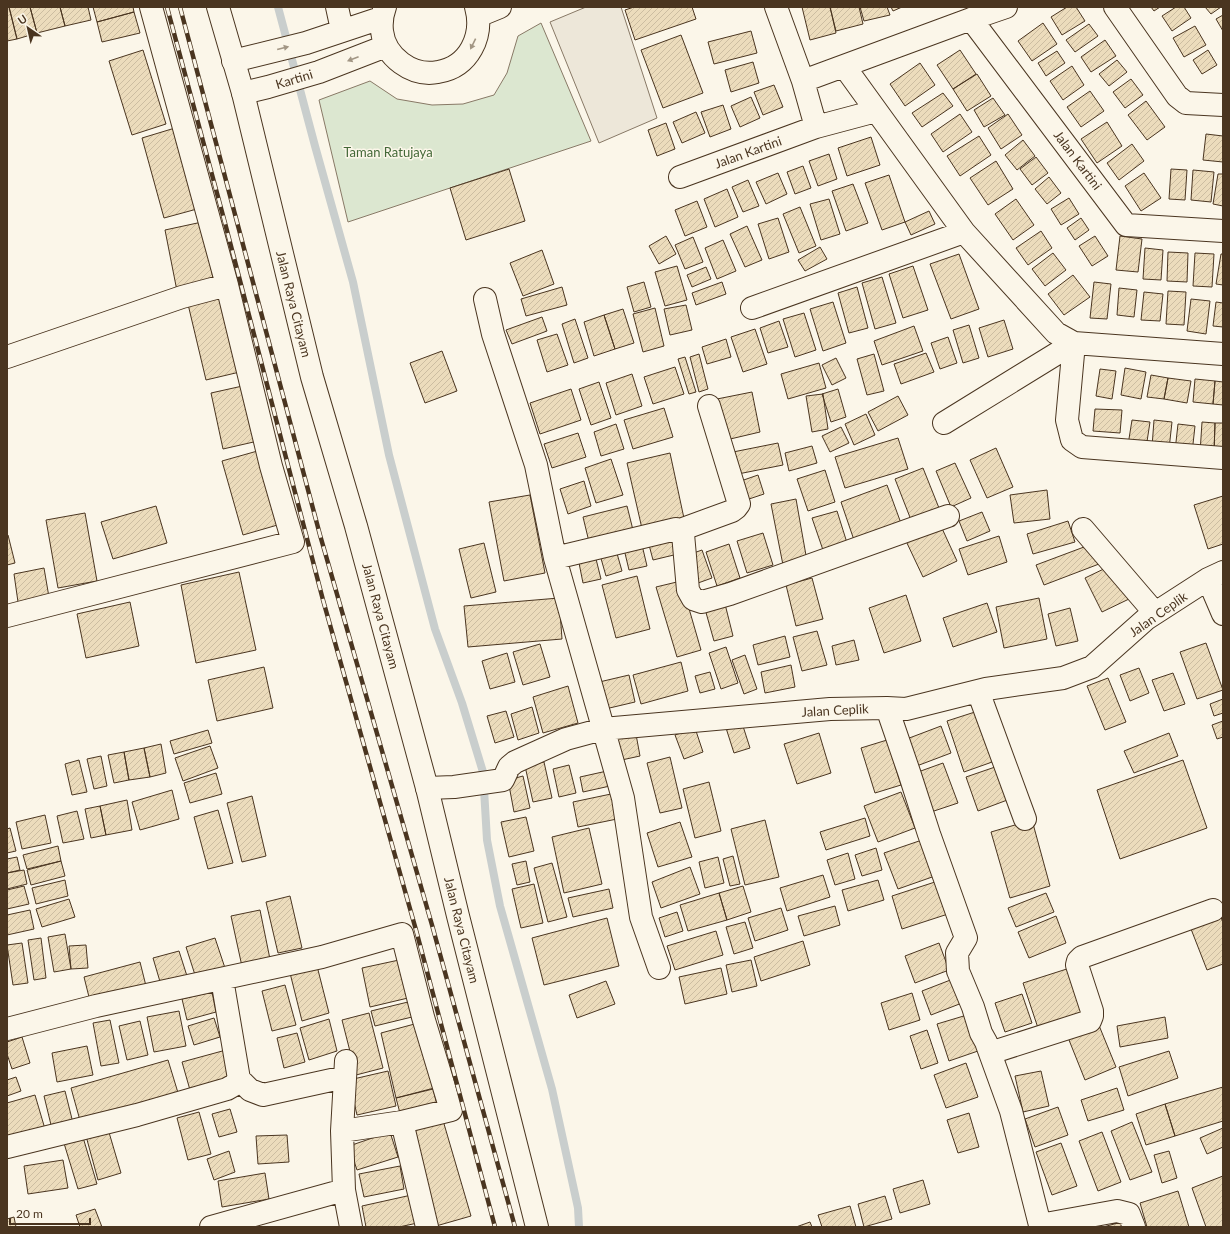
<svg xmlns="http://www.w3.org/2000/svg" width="1230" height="1234" font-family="Lato,sans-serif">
	<defs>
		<pattern id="building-hatch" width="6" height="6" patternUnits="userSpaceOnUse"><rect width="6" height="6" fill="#ecdcbc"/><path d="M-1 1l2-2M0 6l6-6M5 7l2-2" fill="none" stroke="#ccbda1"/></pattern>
	</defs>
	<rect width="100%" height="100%" fill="#fbf6e9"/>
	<path fill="#dce7d0" stroke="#887966" d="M541 23 591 141 348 222 319 100 370 81 397 99 432 105 463 104 494 95 507 73 518 36Z"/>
	<path fill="#ede7d9" stroke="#887966" d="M586 7H621L657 118 599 143 550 22Z"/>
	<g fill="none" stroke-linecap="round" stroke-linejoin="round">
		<path stroke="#c9cecd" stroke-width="8" d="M278 7 315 146 353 282 389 455 435 629 462 703 483 772 487 840 500 906 552 1089 578 1208 579 1227"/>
	</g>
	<path fill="url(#building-hatch)" stroke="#4a3520" d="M7 7H9L17 39 7 41Z
		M9 7H30L37 33 17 39Z
		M30 7H60L65 26 37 33Z
		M60 7H88L91 20 65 26Z
		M93 7H133L134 12 97 22Z
		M634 7H692L696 19 635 40 625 10Z
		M802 7H830L836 33 810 40Z
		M830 7H859L863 24 836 31Z
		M860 7H887L890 15 864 21Z
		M891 7H902L893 11Z
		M1067 7H1076L1085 21 1062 35 1051 17Z
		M1151 7H1160L1154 11Z
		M1176 7H1184L1191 18 1172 31 1162 16Z
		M1205 7H1221L1211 14Z
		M134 12 140 33 102 42 97 22Z
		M1223 15V31L1216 19Z
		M1043 23 1057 44 1032 61 1018 41Z
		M1089 24 1098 36 1075 52 1066 40Z
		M1195 26 1206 45 1184 57 1173 38Z
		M751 31 757 53 714 64 708 42Z
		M681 35 703 93 663 108 641 50Z
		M1105 40 1116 56 1091 72 1081 57Z
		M143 50 166 124 132 135 109 61Z
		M960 50 976 74 953 89 937 65Z
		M1208 50 1217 65 1202 74 1193 60Z
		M1057 51 1065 63 1046 76 1038 63Z
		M1117 60 1127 72 1109 86 1099 74Z
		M753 62 759 83 731 92 725 70Z
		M920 63 935 85 905 106 890 84Z
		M1072 66 1084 85 1063 100 1050 81Z
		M977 74 991 96 967 111 953 89Z
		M1131 79 1143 95 1125 108 1113 92Z
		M774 85 783 107 763 115 754 92Z
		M1090 91 1104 111 1081 127 1067 107Z
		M943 93 953 106 922 127 912 113Z
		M751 97 760 118 740 127 731 106Z
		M993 98 1005 115 984 127 974 110Z
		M1146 101 1165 127 1147 140 1128 115Z
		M723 105 731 129 710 137 701 112Z
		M696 112 705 133 682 143 673 122Z
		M960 114 972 132 943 152 931 134Z
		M1008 114 1022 135 1001 149 988 128Z
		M1107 122 1122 146 1097 163 1081 139Z
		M666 123 675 149 657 156 648 130Z
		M175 128 197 209 164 218 142 138Z
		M1206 134 1223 136V162L1203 160Z
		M979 136 991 155 960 176 947 156Z
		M871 137 880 165 847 176 838 148Z
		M1023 140 1035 156 1017 170 1005 155Z
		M1132 144 1144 161 1119 180 1107 163Z
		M829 154 837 179 818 186 809 161Z
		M1036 157 1048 173 1032 185 1020 169Z
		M996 161 1013 189 988 205 970 178Z
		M803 166 811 188 795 194 787 172Z
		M509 169 525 221 466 240 450 188Z
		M1171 169 1187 170 1185 200 1169 199Z
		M1193 170 1214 172 1211 202 1191 200Z
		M778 173 787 194 766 204 756 182Z
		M1144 173 1161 198 1141 211 1125 186Z
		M1218 174H1223V206L1213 204Z
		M889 175 905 222 882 230 865 183Z
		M1049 177 1061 193 1047 204 1035 189Z
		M748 180 759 206 743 212 732 187Z
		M853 184 868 223 846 231 832 191Z
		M727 189 738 217 715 227 704 199Z
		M1069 198 1079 214 1061 225 1051 209Z
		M829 199 840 234 821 240 810 204Z
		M1016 199 1034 225 1013 240 995 214Z
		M697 201 707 227 685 236 675 210Z
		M800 207 816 246 799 253 783 214Z
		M929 211 935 224 911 235 905 222Z
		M778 218 789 252 769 259 758 224Z
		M1081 218 1089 230 1075 240 1067 228Z
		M202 222 214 283 177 291 165 230Z
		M747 226 762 260 745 267 730 234Z
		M1041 231 1052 248 1028 265 1016 248Z
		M666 236 676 254 659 264 649 246Z
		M1095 236 1108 256 1092 266 1079 246Z
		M1120 236 1142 239 1138 272 1116 270Z
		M693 237 703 262 685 269 675 245Z
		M723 240 736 271 717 279 705 248Z
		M820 247 827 259 805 271 798 260Z
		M1145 248 1163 250 1161 280 1143 279Z
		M542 250 554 284 523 296 510 263Z
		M1168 252 1188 253 1187 282 1167 281Z
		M1053 253 1066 270 1045 286 1032 269Z
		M1195 253 1214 254 1212 287 1193 286Z
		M959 254 979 309 951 319 930 264Z
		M1221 254H1223V285L1216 284Z
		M677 266 687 300 665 306 655 272Z
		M913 266 928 310 903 318 889 274Z
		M706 267 711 279 692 287 687 275Z
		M1073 275 1090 297 1064 315 1048 294Z
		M882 277 896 323 875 329 862 283Z
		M644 282 651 307 634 312 627 287Z
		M722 282 726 294 696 305 692 293Z
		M1094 282 1111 284 1107 319 1090 318Z
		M562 287 567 305 526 316 521 299Z
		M857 287 868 328 849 333 838 293Z
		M1119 288 1137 290 1134 317 1117 315Z
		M225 291 244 371 206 380 187 300Z
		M1168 291 1186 292 1184 325 1166 324Z
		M1144 292 1163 294 1160 321 1141 320Z
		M1191 299 1210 301 1206 334 1187 331Z
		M833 302 846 343 823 351 810 309Z
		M1216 302 1223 303V327L1213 326Z
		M686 305 692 330 670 335 664 309Z
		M655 308 664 346 643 352 633 314Z
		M623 309 634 343 615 349 604 315Z
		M804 313 816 350 795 357 783 319Z
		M604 315 615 349 594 356 584 322Z
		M542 317 547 331 512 344 506 330Z
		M575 319 588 358 574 363 562 324Z
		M1004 320 1013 349 988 357 979 328Z
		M779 321 788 347 768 353 760 328Z
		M969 325 979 358 963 363 953 330Z
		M914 326 923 351 882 365 874 341Z
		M755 329 767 364 743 372 731 337Z
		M557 334 568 365 547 372 537 340Z
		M948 337 957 363 940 369 931 343Z
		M726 339 731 357 707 364 702 347Z
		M442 351 457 391 425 403 410 363Z
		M926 353 934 372 901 384 894 364Z
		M699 354 708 389 699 392 690 357Z
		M874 354 884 391 867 395 857 359Z
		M685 357 696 392 689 394 678 359Z
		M836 358 846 378 832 385 822 365Z
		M819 363 826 388 788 399 781 374Z
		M675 367 684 394 653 404 644 377Z
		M1125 368 1146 372 1141 399 1121 395Z
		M1100 369 1116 371 1112 399 1096 396Z
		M632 374 642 406 616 415 606 383Z
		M1151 375 1168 378 1164 399 1147 397Z
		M1168 378 1191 381 1187 403 1164 399Z
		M1195 379 1215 381 1213 404 1193 402Z
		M1215 381 1223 382V405L1213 404Z
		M599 382 611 418 591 425 579 389Z
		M247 385 258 441 223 449 211 393Z
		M571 389 581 420 540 434 530 403Z
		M838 389 846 417 831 422 822 394Z
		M752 392 760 432 726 440 717 399Z
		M823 394 828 429 812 432 806 396Z
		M898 396 908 415 878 431 868 412Z
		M664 408 673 437 633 449 624 420Z
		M1095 409 1122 410 1120 433 1093 431Z
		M866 414 875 435 854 445 845 424Z
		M1132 420 1150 422 1146 448 1128 445Z
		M1154 420 1172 422 1169 449 1152 447Z
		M1202 422 1215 423 1214 453H1200Z
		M1215 423H1223V453H1214Z
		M616 424 624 449 601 456 594 432Z
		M1178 424 1195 426 1192 453 1175 451Z
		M841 427 849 443 830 452 822 436Z
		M578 433 586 457 552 468 544 444Z
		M898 438 908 469 845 488 835 457Z
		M778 443 783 465 733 475 728 453Z
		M812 446 817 463 789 471 785 453Z
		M996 448 1013 487 987 498 970 460Z
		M261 450 281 524 243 535 222 461Z
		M670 453 685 523 643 533 627 463Z
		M611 459 623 495 596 503 585 468Z
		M955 463 971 498 951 507 936 471Z
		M923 468 941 513 913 525 895 479Z
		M825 470 835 502 808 511 797 479Z
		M758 475 764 494 743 501 738 482Z
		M584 481 591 506 568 514 560 489Z
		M887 485 902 526 855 543 841 502Z
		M1047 490 1050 519 1014 523 1010 495Z
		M530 495 545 573 504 581 489 502Z
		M1223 496V544L1208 549 1194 505Z
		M796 499 807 561 783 565 771 504Z
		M156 506 167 543 113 559 101 522Z
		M627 506 634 534 590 546 583 517Z
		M837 511 848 546 824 553 812 518Z
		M982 512 990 531 967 541 959 521Z
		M85 513 97 581 58 588 46 520Z
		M1068 521 1075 542 1033 554 1027 534Z
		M940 524 957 561 923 577 906 541Z
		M763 533 773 565 747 573 737 541Z
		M7 535H8L15 563 7 565Z
		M674 535 678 554 653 560 648 541Z
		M999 536 1007 562 968 575 959 549Z
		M484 543 496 592 471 598 459 549Z
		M729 544 740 578 717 586 706 552Z
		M1092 544 1099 564 1044 585 1036 565Z
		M642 545 647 566 629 570 624 549Z
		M616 550 622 571 606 576 600 555Z
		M702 550 712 578 698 583 688 555Z
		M596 559 601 579 583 583 579 563Z
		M1112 565 1129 599 1102 612 1085 578Z
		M44 568 50 603 19 609 14 574Z
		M239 572 256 650 196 663 181 585Z
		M637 576 650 629 616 638 602 585Z
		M812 578 823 619 796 626 786 585Z
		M681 581 701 650 677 657 656 587Z
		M906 595 921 641 884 653 869 608Z
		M559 598 562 639 468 647 464 606Z
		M1039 598 1047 639 1004 648 996 607Z
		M130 602 139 646 86 658 77 614Z
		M987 603 997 632 953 647 943 618Z
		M725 604 733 636 714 641 705 609Z
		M1070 608 1078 641 1056 646 1048 614Z
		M817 631 827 665 802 671 793 637Z
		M785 636 790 657 758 665 753 645Z
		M854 640 859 660 836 665 832 646Z
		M1206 643 1223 690 1197 699 1180 652Z
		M540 644 550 677 523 685 513 652Z
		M726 647 738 683 721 689 709 653Z
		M507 653 515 682 490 689 482 661Z
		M745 655 757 689 744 694 732 660Z
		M681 662 688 691 641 704 633 675Z
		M791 665 795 687 765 693 761 672Z
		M264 667 273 708 217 721 208 680Z
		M1139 668 1149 693 1130 701 1120 675Z
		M710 672 715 689 700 693 695 676Z
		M1173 673 1185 704 1164 711 1152 680Z
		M629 675 635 702 601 710 595 683Z
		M1108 678 1126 722 1105 730 1087 686Z
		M568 686 578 723 543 733 533 697Z
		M1223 699V713L1214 716 1210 704Z
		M532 707 539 733 518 740 511 714Z
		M506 711 514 737 495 743 487 716Z
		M978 711 995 761 964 772 947 721Z
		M1223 721V737L1217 739 1212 725Z
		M742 723 750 748 734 753 726 728Z
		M941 726 951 753 914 767 904 740Z
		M695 728 703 752 684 759 675 735Z
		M635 729 640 756 617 761 612 733Z
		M208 730 212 743 174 754 170 741Z
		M819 733 831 773 797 784 784 744Z
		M1169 733 1178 756 1134 773 1124 751Z
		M887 740 901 785 875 793 861 748Z
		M161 744 166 773 150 777 144 748Z
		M210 746 218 768 183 781 175 758Z
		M144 748 150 777 129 780 124 752Z
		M124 752 129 780 114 783 108 755Z
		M101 756 107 786 94 789 87 759Z
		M670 757 682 808 660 813 647 763Z
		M79 760 87 792 72 795 65 764Z
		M1183 760 1207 828 1120 859 1097 790Z
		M544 762 552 798 533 802 525 766Z
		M943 763 958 803 931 812 918 772Z
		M569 765 576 793 559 797 553 769Z
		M998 766 1010 799 978 811 966 777Z
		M607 771 610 786 583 792 580 777Z
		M216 773 222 794 190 803 184 783Z
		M523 776 530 808 514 812 508 780Z
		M709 782 721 831 695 838 683 789Z
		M172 790 179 819 140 830 132 802Z
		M901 792 915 828 878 842 864 806Z
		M611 794 617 819 578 827 573 802Z
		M252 796 266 856 242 862 227 803Z
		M127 800 132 830 106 835 100 806Z
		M100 806 106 835 91 838 85 809Z
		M218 810 233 863 208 869 194 817Z
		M77 811 84 839 63 843 57 816Z
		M45 815 51 843 22 849 16 822Z
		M526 817 534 851 509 857 501 822Z
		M865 818 870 836 826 850 820 832Z
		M765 820 779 877 745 885 731 829Z
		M1032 820 1050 886 1010 898 991 832Z
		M680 822 692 857 658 867 647 833Z
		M10 828 16 851 7 853V829Z
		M589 828 602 884 564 893 552 837Z
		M922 840 935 876 898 889 884 853Z
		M58 846 61 861 27 869 23 855Z
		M876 848 882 870 862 876 855 855Z
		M848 853 855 879 835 885 827 860Z
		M733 856 740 884 730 886 723 859Z
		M17 857 20 870 7 873V859Z
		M718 857 724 883 705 888 699 862Z
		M61 861 65 876 31 885 27 870Z
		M526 861 530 882 517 885 512 864Z
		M552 863 567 917 548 922 534 868Z
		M690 867 700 894 661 908 652 882Z
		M24 870 27 884 7 889V873Z
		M823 875 830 897 787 911 780 888Z
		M65 880 68 896 36 904 32 888Z
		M878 880 884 900 848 911 842 890Z
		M938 881 948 914 902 929 892 896Z
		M534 884 543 923 521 928 512 889Z
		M24 886 29 904 7 909V890Z
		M743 886 751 912 727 920 719 893Z
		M609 889 613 908 573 917 568 898Z
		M719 893 727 920 688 931 680 905Z
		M1046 893 1054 912 1016 927 1008 908Z
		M290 896 302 948 278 953 266 902Z
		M69 899 75 917 42 927 36 909Z
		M835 906 840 925 804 936 798 916Z
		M781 908 788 930 755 941 748 918Z
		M30 910 34 929 7 935V915Z
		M260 910 271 964 243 971 231 916Z
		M677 912 683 931 665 937 659 918Z
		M1056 916 1066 943 1029 958 1018 932Z
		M1221 917 1223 923V964L1207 970 1191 929Z
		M607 918 619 966 544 985 532 938Z
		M745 922 753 948 734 954 726 927Z
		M716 931 723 955 675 970 667 946Z
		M65 934 71 969 54 972 48 937Z
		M41 938 46 978 34 980 28 940Z
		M215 938 225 968 196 978 186 947Z
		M803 941 810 965 761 981 754 957Z
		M22 943 28 983 13 985 7 945Z
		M939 943 949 970 915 983 905 956Z
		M86 945 88 968 71 969 69 946Z
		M179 951 187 976 161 985 153 958Z
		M399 960 408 998 370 1007 362 968Z
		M751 960 757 986 732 992 726 965Z
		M140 962 147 990 91 1005 84 977Z
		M317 966 329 1013 302 1021 290 973Z
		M1073 967 1089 1016 1039 1031 1023 983Z
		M721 968 727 994 685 1004 679 977Z
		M953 979 962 1003 931 1015 922 991Z
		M606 981 615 1004 577 1018 569 995Z
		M285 985 296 1025 272 1031 262 991Z
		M212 992 216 1012 187 1020 182 999Z
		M912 993 920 1020 889 1030 881 1003Z
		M1022 994 1032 1023 1005 1032 995 1003Z
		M408 1002 412 1017 375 1026 371 1011Z
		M179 1011 186 1046 154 1052 147 1017Z
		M369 1013 383 1068 356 1075 342 1020Z
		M967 1015 978 1051 949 1061 937 1024Z
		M1165 1017 1168 1038 1120 1047 1117 1026Z
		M214 1018 220 1037 194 1045 188 1026Z
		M329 1019 337 1051 309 1060 300 1028Z
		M110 1020 119 1063 101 1066 93 1023Z
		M140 1021 148 1055 127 1060 119 1026Z
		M422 1022 438 1087 396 1098 381 1033Z
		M1098 1023 1116 1067 1085 1080 1067 1035Z
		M927 1030 938 1063 921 1069 910 1036Z
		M297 1033 305 1062 284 1068 277 1038Z
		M22 1037 30 1063 12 1069 7 1054V1042Z
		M87 1046 93 1075 57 1082 52 1053Z
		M226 1050 234 1078 190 1090 182 1062Z
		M1169 1051 1178 1078 1128 1096 1119 1067Z
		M168 1060 179 1096 81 1124 71 1088Z
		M966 1063 978 1097 946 1108 934 1075Z
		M388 1071 396 1106 357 1115 349 1080Z
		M1041 1071 1049 1106 1023 1112 1015 1076Z
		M16 1077 21 1091 7 1096V1080Z
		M1223 1087V1121L1175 1136 1165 1104Z
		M1117 1088 1124 1110 1088 1121 1081 1100Z
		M433 1089 438 1109 401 1117 396 1098Z
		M65 1091 73 1123 52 1129 44 1096Z
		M35 1095 45 1129 7 1140V1103Z
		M1165 1104 1175 1136 1146 1145 1136 1114Z
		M1058 1107 1068 1135 1035 1147 1025 1119Z
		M230 1109 237 1132 219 1137 212 1114Z
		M199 1112 211 1154 188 1160 177 1118Z
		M969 1113 979 1147 958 1153 947 1120Z
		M442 1117 471 1216 436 1226 407 1127Z
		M1132 1122 1152 1172 1130 1180 1111 1131Z
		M1223 1128V1147L1207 1154 1200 1138Z
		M108 1129 121 1173 98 1180 86 1136Z
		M390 1132 398 1157 357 1170 349 1146Z
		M1102 1132 1121 1182 1098 1191 1079 1141Z
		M82 1134 97 1184 78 1189 63 1140Z
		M287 1135 289 1162 258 1164 256 1136Z
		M1061 1143 1077 1186 1052 1195 1036 1152Z
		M229 1151 235 1172 214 1180 207 1159Z
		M1169 1151 1177 1178 1162 1183 1154 1155Z
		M63 1160 68 1188 28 1194 24 1166Z
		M400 1166 404 1189 364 1197 359 1174Z
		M265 1173 269 1199 222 1207 218 1181Z
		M1223 1176V1227H1206L1192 1188Z
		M923 1180 930 1204 900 1213 893 1189Z
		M1178 1191 1189 1227H1147L1140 1203Z
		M416 1194 422 1222 399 1227H366L362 1206Z
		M885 1196 892 1219 864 1227 858 1204Z
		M850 1206 856 1227H822L818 1215Z
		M95 1209 102 1227H80L76 1215Z
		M14 1217 16 1227H7V1219Z
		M1129 1220 1131 1227H1103Z
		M810 1222 812 1227H796Z"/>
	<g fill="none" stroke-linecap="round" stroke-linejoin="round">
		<g stroke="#4a3520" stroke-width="24">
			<path id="minor" d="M337 7 342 30
				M385 7C382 15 381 22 382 31 385 57 412 77 438 72 469 67 484 36 476 7
				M1115 7 1177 96 1186 103 1223 105
				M478 16 500 7
				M971 19 1126 225 1223 231
				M233 61 306 43 381 18
				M844 66 964 232 1056 333 1074 343 1223 354
				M803 81 971 19 1006 7
				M243 93 268 87 319 72 386 46
				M816 127 876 111
				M680 177 816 127 803 81 776 7
				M485 299 493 334 536 465 555 558 623 798 641 917 659 968
				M752 308 964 232
				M1074 343 1067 420 1072 440 1082 447 1223 458
				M7 357 182 297 227 285
				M944 423 1074 343
				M1083 529 1155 613
				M680 530 732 511 736 508 739 504 709 406
				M555 558 676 529 680 530 683 534 688 590 693 599 702 602 730 594 948 516
				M1208 579 1223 614
				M7 616 293 542 271 466 227 285 151 7
				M978 691 1025 819
				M887 708 909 772 929 834 966 938 957 953 958 971 973 1007 981 1033 986 1042 1011 1111 1040 1225 1117 1211 1129 1214 1134 1227
				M427 788 454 787 503 780 509 767 515 762 566 739 603 729 830 709 887 708 906 709 986 689 1063 678 1092 667 1146 619 1208 579 1223 572
				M7 1029 96 1006 322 957 402 934 423 1017 451 1110 402 1122
				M990 1053 1090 1021 1092 1016V1011L1077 965 1078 961 1082 957 1213 910
				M239 1079 250 1090 263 1095 345 1077
				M342 1131 402 1122 427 1227
				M7 1147 137 1115 227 1089 234 1085 239 1079 222 979
				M344 1190 351 1227
				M211 1227 344 1190 342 1131 346 1061"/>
		</g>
		<g stroke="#4a3520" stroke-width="24">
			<path id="primary" d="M218 7 243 93 312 377 356 526 427 788 458 916 537 1227"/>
		</g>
		<use href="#minor" stroke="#fbf6e9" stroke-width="22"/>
		<use href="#primary" stroke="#fbf6e9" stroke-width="22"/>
		<g stroke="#4a3520" stroke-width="4.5">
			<path id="rail" d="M167 7 225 223 323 600 416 930 495 1227
				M180 7 320 535 432 925 515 1227"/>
		</g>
		<use href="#rail" stroke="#fbf6e9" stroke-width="3" stroke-dasharray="9" stroke-linecap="butt"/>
	</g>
	<defs><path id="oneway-solid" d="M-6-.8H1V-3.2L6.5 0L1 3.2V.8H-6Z"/></defs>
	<g fill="#a29684">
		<use href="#oneway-solid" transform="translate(473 44) rotate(116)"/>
		<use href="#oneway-solid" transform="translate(283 48) rotate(-14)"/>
		<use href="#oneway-solid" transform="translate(353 59) rotate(159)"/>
	</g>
	<g text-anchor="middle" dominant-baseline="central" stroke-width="3" stroke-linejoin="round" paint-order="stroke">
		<g font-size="13" fill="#4a3520" stroke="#fbf6e9">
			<text transform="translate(294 79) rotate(-17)">Kartini</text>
			<text transform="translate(748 152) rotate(-20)">Jalan Kartini</text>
			<text transform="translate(1078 160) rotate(53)">Jalan Kartini</text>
			<text transform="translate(294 304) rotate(76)">Jalan Raya Citayam</text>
			<text transform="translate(1158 614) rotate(-35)">Jalan Ceplik</text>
			<text transform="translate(381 616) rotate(75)">Jalan Raya Citayam</text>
			<text transform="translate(835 710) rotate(-3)">Jalan Ceplik</text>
			<text transform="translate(462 930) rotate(76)">Jalan Raya Citayam</text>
		</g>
		<g font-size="13" fill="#436837" stroke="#fbf6e9">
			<text x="388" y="152">Taman Ratujaya</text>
		</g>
	</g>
	<rect width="1230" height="1234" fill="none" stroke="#4a3520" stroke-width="16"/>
	<g transform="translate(28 28) rotate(326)" stroke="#fbf6e9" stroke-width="3" paint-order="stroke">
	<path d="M0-3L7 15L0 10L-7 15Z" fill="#4a3520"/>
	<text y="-6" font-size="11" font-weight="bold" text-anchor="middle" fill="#4a3520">U</text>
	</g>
	<path d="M10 1218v6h80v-6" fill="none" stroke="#4a3520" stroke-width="2"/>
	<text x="16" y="1218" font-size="12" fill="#4a3520" stroke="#fbf6e9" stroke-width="3" paint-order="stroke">20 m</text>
</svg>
